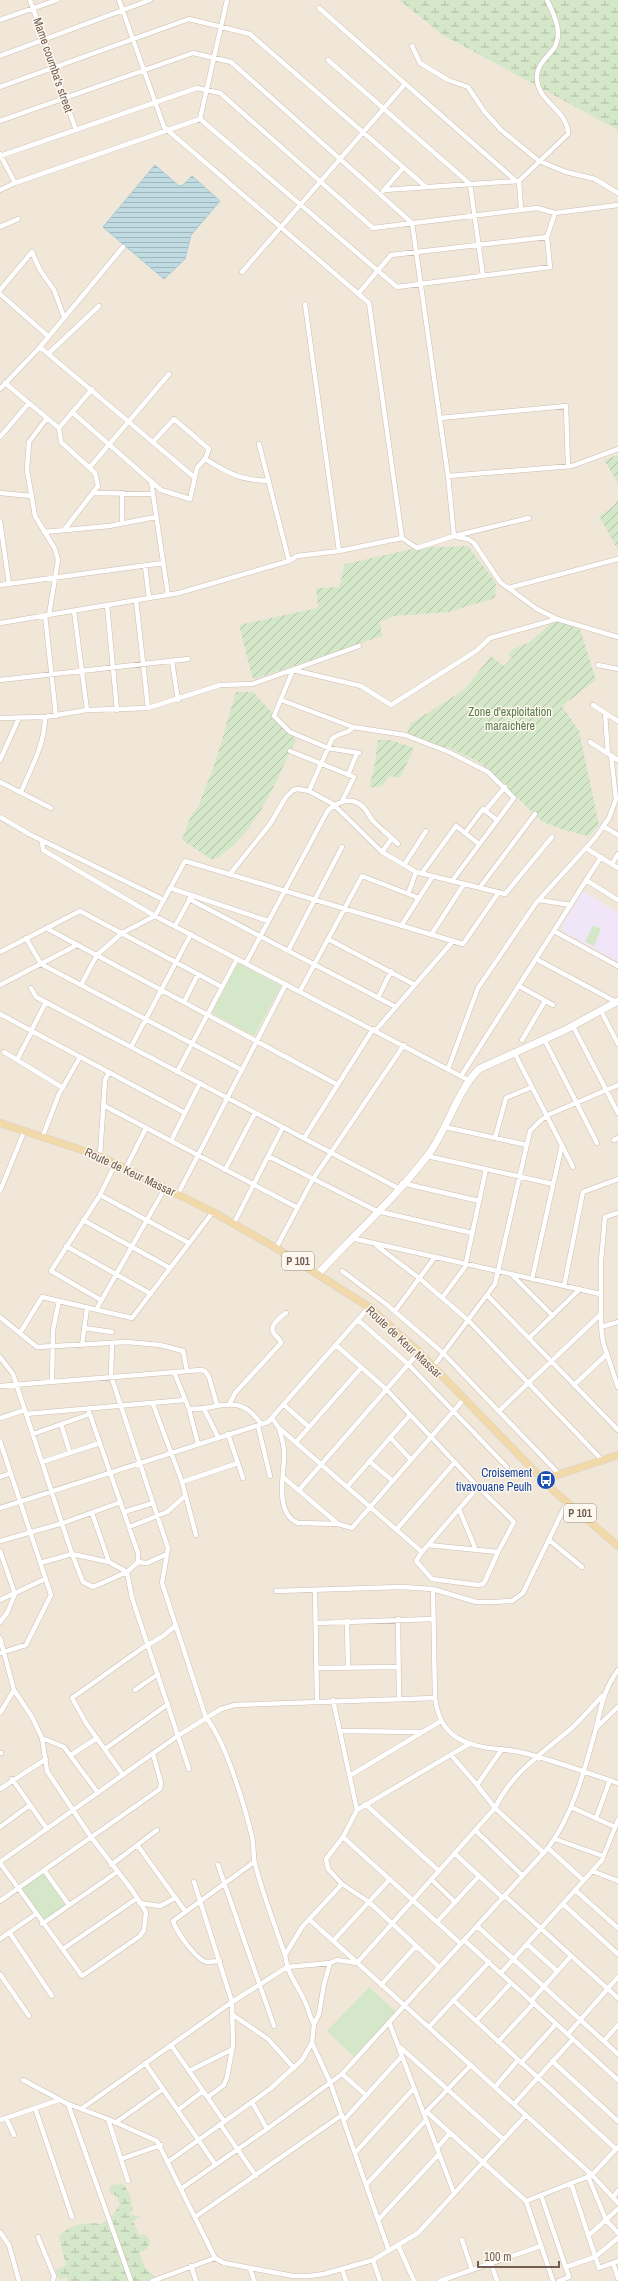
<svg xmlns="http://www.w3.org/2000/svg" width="618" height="2281" font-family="'Archivo Narrow',sans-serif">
	<defs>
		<pattern id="wetland-marsh" width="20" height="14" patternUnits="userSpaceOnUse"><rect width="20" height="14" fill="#d4e7c9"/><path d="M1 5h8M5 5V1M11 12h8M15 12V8" fill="none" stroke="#b0bea6"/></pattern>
		<pattern id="garden-furrows" width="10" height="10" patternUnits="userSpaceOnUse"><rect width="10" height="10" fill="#d4e7c9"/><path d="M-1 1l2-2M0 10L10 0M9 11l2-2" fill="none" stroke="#b0bea6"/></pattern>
		<pattern id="water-rules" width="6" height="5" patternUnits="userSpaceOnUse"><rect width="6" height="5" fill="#c0dce2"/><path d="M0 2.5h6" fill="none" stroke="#a0b6ba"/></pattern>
	</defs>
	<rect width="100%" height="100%" fill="#faf4ea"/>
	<path fill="#f1e7d9" d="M0 0H527L618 82V2281H0Z"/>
	<path fill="#f1e6f7" d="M583 891 618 913V962L564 932 562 925Z"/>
	<path fill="url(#wetland-marsh)" d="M399 0H618V130L443 35Z
		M123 2184 130 2194 133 2209 129 2214 141 2217 133 2221 139 2235H146L150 2241 147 2249 139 2253 145 2268 155 2277 153 2281H68L66 2277 60 2280 55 2270 66 2265 59 2236C72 2224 84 2222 101 2224L113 2215 120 2204 117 2196 111 2194 109 2189 112 2185Z"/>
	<path fill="url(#garden-furrows)" d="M618 455V483L604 460Z
		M618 499V550L599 516 614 506Z
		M468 546 496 583 495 598 448 612 394 616 380 622 382 636 254 679 252 676 239 625 318 608 316 588 339 587 345 564 417 548Z
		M557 619 579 626 596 680 562 706 579 731 599 825 589 836 567 831 543 822 479 762 448 747 439 748 407 735 410 724 464 690 491 656 504 666 512 658 508 654 514 649 528 643Z
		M236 692H253L296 740C275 781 256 837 213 860L182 840 191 815 198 807 215 763Z
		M378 740H391L414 748 400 778 389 776 382 786 369 788 374 769Z"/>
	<path fill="#d4e7c9" d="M593 925 601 929 594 946 585 942Z
		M238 963 281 986 254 1036 212 1013Z
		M43 1873 66 1906 45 1921 21 1888Z
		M369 1987 396 2012 354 2057 327 2031Z"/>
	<path fill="url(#water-rules)" stroke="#a7cbd3" d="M155 165 179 186 183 185 192 176 220 201 191 235 185 259 164 279 103 227Z"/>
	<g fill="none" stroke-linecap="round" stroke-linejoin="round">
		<g stroke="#cbbdb1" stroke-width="5.5">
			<path id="street" d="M30 0 76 130
				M119 0 164 127 369 303 402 538
				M319 8 516 181
				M0 20 57 0
				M412 46 420 63 448 80 468 87 484 111 501 130 539 161 566 172 595 179 618 193
				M0 56 150 0
				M328 60 470 184 483 276
				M0 87 189 19 250 34 426 187
				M200 119 397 287 550 267 547 237 555 213
				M200 119 227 0
				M0 121 193 53 231 62 412 223 448 476 454 536
				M0 154 15 183
				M0 156 197 88 220 93 373 228 537 208 555 213 618 205
				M519 181 521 209
				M0 190 15 183 200 119
				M384 190 519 181 568 134C568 110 538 102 537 79 536 67 544 60 551 52 565 37 555 16 547 0
				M383 191 403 168
				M0 227 18 219
				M242 272 405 84
				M0 290 32 252 40 270 54 290 64 317
				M0 294 48 336
				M358 294 391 255 547 237
				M305 304 339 551
				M40 347 194 477
				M49 353 99 306
				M5 383 59 428 61 442 95 473 98 486 64 530
				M0 389 40 347 123 247
				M72 412 161 490 190 499 197 468 205 459 209 449 174 419 153 442
				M47 418 29 442 27 470 35 516 55 549 58 560 49 615
				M440 418 566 406 568 466
				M59 428 92 389
				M0 437 29 403
				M259 444 289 561
				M205 459C231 474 238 480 269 481
				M90 467 169 374
				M448 476 572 466 618 449
				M151 481 168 595
				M0 493 32 496
				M93 493 153 494
				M0 521 9 584
				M122 523V493
				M44 532 109 526 156 517
				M456 537 468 539 474 543 500 582 537 609 557 619 618 637
				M145 566 149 598
				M0 585 163 563
				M508 588 618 559
				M136 600 148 708
				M107 605 117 710
				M74 611 87 710
				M45 615 56 716
				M0 623 179 593 289 561 297 556 339 551 402 538 417 548 454 536 529 518
				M172 661 178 700
				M598 665 618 669
				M293 670 361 686 391 705 476 651 490 638 557 619
				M293 670 274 716 290 732 328 748 359 753
				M0 680 188 659
				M281 700 353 727 405 735 449 752 488 772 514 798 452 881
				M593 705 618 721
				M605 713 608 754
				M0 718 45 717 87 710 148 708 220 685 252 684 359 646
				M590 742 618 760
				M290 751 354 777 342 801
				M0 760 19 718
				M348 775 357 753
				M0 782 51 808
				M309 791 332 739C338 732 348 735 353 727
				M21 792C31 768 45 744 45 717
				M485 811 505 787
				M0 817 29 834 164 900
				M603 826 618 835
				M465 833 483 809 497 820
				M42 841 43 850 155 916 470 1081
				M586 848 618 868
				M382 852 392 838
				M612 864 618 854
				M404 865 426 831
				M422 873 456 826 479 844
				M230 874 270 824 286 797 293 790 298 789 309 791 333 804 382 852 416 872 505 894 552 837
				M586 880 618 900
				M480 887 535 814
				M170 888 268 921
				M408 894 416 872
				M189 899 396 1007
				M539 900 571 905
				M175 926 191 897
				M401 926 433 876
				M46 928 338 1085
				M554 931 618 966
				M431 935 464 884
				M26 938 41 964 242 1070
				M328 939 415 985
				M288 951 342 847
				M0 952 80 911 222 987
				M536 959 616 1002
				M246 963 327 812C335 802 351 796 362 806 367 810 369 816 373 821 381 829 390 836 398 844
				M0 985 77 945
				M81 985 97 955 122 933 155 916 185 861 463 944 499 892
				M519 986 553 1005
				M31 988 36 997 398 1188
				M300 991 362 876 419 898
				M378 998 391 971
				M184 1002 198 974
				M601 1011 618 1044
				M0 1014 185 1113
				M573 1026 618 1113
				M31 1031 46 1002
				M375 1031 453 941
				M544 1039 597 1143
				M522 1040 545 1001
				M131 1047 191 934
				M4 1052 63 1088
				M514 1052 573 1167
				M17 1060 32 1031
				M448 1069 478 988 536 903 595 838 609 818 616 799 611 755
				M177 1072 237 959
				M461 1076 601 857
				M103 1105 298 1208
				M445 1127 527 1145
				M42 1138 59 1094 80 1057
				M304 1138 373 1029
				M495 1138 506 1098 532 1087
				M614 1140 618 1138
				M171 1141 200 1083
				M100 1156 105 1080 109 1072
				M268 1156 377 1211 472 1233
				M427 1156 553 1184
				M126 1168 146 1128
				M225 1170 255 1113
				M402 1183 479 1201
				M0 1191 24 1132
				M178 1194 286 984
				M100 1195 189 1243
				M618 1213 605 1217 601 1261V1327L603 1342 618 1387
				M83 1220 170 1268
				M234 1223 283 1127
				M351 1238 600 1294
				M373 1243 419 1278 469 1321 603 1461
				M66 1246 151 1294
				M276 1248 313 1179 404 1045
				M342 1271 386 1304 443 1353 559 1474
				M512 1275 553 1316
				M532 1279 562 1145
				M564 1286 583 1192 618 1179
				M488 1296 618 1430
				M442 1298 465 1267 486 1169
				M101 1300 51 1271 100 1195 116 1163
				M96 1310 165 1188
				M395 1311 435 1257
				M0 1317 37 1347 127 1342 160 1345 183 1351 187 1371
				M358 1320 408 1364 507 1467
				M601 1327 618 1322
				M84 1328 112 1332
				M20 1333 42 1297 132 1318 213 1212
				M529 1338 580 1289
				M112 1343 111 1376 168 1548 162 1583 206 1718C225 1739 245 1807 252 1837 254 1846 253 1856 255 1864 263 1895 275 1925 285 1955 288 1977 298 1985 306 2004 309 2011 310 2018 314 2024
				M82 1345 87 1308
				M0 1357 13 1374 72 1554 83 1582 93 1587 127 1572
				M433 1367 495 1284 530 1131 541 1120 550 1114 618 1085
				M174 1372 189 1409 198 1444
				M52 1380 53 1330 59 1301
				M574 1385 607 1354
				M0 1386 201 1370 205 1371 209 1377 217 1405
				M230 1403 235 1393 281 1343C280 1337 275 1337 273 1332 270 1325 281 1316 286 1313
				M153 1404 182 1482 196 1535
				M284 1405 309 1427
				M88 1409 138 1553V1562L127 1572 132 1598 189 1769
				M189 1409C220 1410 239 1391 261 1424
				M204 1409 218 1437
				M499 1411 601 1314
				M26 1414 185 1400
				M0 1418 25 1410
				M272 1418 279 1428 422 1552 478 1487 387 1390 336 1345
				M61 1424 70 1453
				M258 1426 270 1476
				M279 1428C281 1436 284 1444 284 1452 285 1472 273 1513 298 1523L338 1524 352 1528 464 1399
				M33 1434 90 1414
				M228 1434 243 1478
				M390 1437 411 1460
				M0 1441 51 1595 26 1645 0 1653
				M296 1442 361 1368
				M369 1461 393 1481
				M42 1462 100 1443
				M0 1477 11 1473
				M283 1477 338 1524
				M182 1482 238 1463
				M347 1487 410 1415
				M299 1490 419 1352
				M0 1508 268 1422 369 1307
				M459 1509 476 1550
				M124 1512 153 1503
				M92 1513 109 1562
				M129 1527 167 1512 185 1496
				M396 1530 455 1462
				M549 1540 582 1567
				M0 1541 63 1523 121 1502
				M428 1545 498 1552 514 1522 478 1487
				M0 1551 15 1594 7 1613 0 1622
				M422 1552 416 1561 432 1579 478 1585 483 1584 485 1581 498 1552
				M138 1562 147 1563 167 1554
				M40 1563 72 1554 109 1562 127 1572
				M433 1589 435 1698C437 1713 442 1728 456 1737 478 1751 501 1747 524 1753 556 1761 587 1773 618 1783
				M315 1590 317 1701
				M276 1591 401 1587 433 1589 476 1602H494L512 1601 523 1593 567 1502
				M0 1600 45 1579
				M398 1619 399 1699
				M347 1621 348 1667
				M316 1623 433 1619
				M0 1638 14 1690 32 1717 42 1738 47 1771 91 1837 132 1890 146 1912 144 1930 140 1936 82 1976 0 1863
				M316 1668 398 1667
				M135 1690 158 1674
				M333 1700 357 1810
				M0 1713 14 1690
				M596 1728 618 1707
				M340 1731 423 1732
				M42 1738 64 1747 98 1793
				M105 1749 168 1704
				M502 1749 477 1785 495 1808 544 1853
				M0 1753H1
				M71 1755 97 1738
				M451 1755 477 1785
				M123 1775 86 1723 72 1698 141 1649 163 1636 175 1626
				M351 1775 441 1721
				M12 1779 47 1829
				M0 1789 46 1759
				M365 1804 439 1871
				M571 1807 615 1827
				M596 1818 610 1780
				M0 1827 30 1805
				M475 1830 523 1876
				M343 1837 461 1944
				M555 1839 603 1856
				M138 1846 185 1911
				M548 1848 583 1880
				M454 1853 503 1898
				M0 1862 179 1735 221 1709 235 1705 435 1698
				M111 1865 157 1830
				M218 1865 274 2026
				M44 1870 69 1905
				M592 1871 618 1881
				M431 1879 455 1902
				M194 1882 232 2002 233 2045 227 2077 224 2085 208 2097
				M575 1890 618 1928
				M505 1896 618 1998
				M0 1901 160 1789 161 1783 153 1754
				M139 1903 160 1906 175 1898
				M563 1904 618 1954
				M310 1920 592 2175 618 2203
				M437 1922 479 1876
				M42 1924 117 1872
				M477 1926 618 2054
				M9 1932 52 1996
				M0 1939 36 1914
				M464 1940 618 2080
				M333 1941 390 1879
				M527 1944 557 1971
				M63 1949 136 1899
				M285 1955 302 1927 342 1884
				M220 1961C216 1961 211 1962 207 1962 196 1960 176 1931 173 1921L254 1862
				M439 1967 369 1902 342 1884 328 1869 326 1859 343 1837 357 1810 469 1744
				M501 1973 602 1860 618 1820
				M0 1974 29 2016
				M381 1985 416 1946
				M453 2000 616 2149
				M531 2001 571 1956
				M233 2015 268 2039 294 2068
				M476 2021 511 1983
				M389 2022 454 2193
				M429 2027 489 1962
				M568 2034 618 1977
				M604 2041 618 2025
				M498 2042 534 2003
				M312 2043 330 2082 389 2251
				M171 2045 224 2121
				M400 2047 503 2139
				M552 2061 618 2121
				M145 2063 215 2164
				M521 2063 556 2024
				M189 2071 231 2050
				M342 2074 366 2095
				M23 2080 68 2104 108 2119 157 2141 215 2258 224 2263 293 2276H309L324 2274 373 2260 418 2233 526 2115
				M495 2087 518 2060
				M252 2102 267 2129
				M68 2104 131 2281
				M514 2104 573 2039
				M35 2108 72 2217
				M81 2109 229 2004 287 1967 330 1963
				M178 2110 203 2091
				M427 2112 526 2201 553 2281
				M425 2113 471 2065
				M6 2118 14 2135
				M108 2119 128 2181
				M0 2120 59 2100
				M344 2120 402 2056
				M115 2123 163 2089
				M220 2124 256 2176
				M437 2148 450 2133
				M355 2153 414 2088
				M121 2159 161 2145
				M169 2161 270 2089 302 2060 312 2043 314 2024 319 2014 324 1984 330 1963 337 1960 357 1963 495 1808C511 1773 545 1751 573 1727 583 1717 593 1706 602 1696
				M588 2176 606 2220 618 2233
				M571 2183 599 2268 618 2261
				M366 2185 426 2120
				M182 2188 267 2129 342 2074 548 1848C573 1814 584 1772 595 1732 601 1709 603 1690 618 1670
				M541 2195 569 2277 559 2281
				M613 2197 618 2191
				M526 2201 592 2175 618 2147
				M195 2217 342 2115
				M378 2220 439 2154
				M0 2232 9 2245 19 2281
				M588 2236 618 2209
				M38 2237 54 2276 53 2281
				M462 2240 472 2270
				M398 2245 414 2281
				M373 2260 380 2281
				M491 2263 497 2281
				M613 2263 618 2278
				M191 2266 196 2281
				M566 2267 595 2257 618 2238
				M250 2268 254 2281
				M342 2269 346 2281
				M152 2281 215 2258
				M440 2281 541 2246"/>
		</g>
		<g stroke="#d0bfb1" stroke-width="8">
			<path id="secondary" d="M318 1274C354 1235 395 1198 428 1155 447 1130 457 1091 479 1069L565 1030 618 1001"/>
		</g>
		<g stroke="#d8d2ce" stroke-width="8">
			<path id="primary" d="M0 1123 100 1156 213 1212 276 1248 369 1307 419 1352 554 1491 618 1546
				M542 1480 618 1455"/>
		</g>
		<use href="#street" stroke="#fff" stroke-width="4.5"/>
		<use href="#secondary" stroke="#fff" stroke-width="7"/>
		<use href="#primary" stroke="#f1d9aa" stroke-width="7"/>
	</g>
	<defs>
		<g id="bus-disc" transform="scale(1)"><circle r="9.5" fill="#1a4fb4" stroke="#fdf8f0"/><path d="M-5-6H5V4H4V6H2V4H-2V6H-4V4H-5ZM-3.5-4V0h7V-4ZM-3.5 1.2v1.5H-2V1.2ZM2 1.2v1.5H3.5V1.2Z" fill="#fff"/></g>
	</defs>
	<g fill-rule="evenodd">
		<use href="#bus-disc" x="546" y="1480"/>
	</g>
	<g text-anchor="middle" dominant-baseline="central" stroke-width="3" stroke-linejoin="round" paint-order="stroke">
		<g fill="#fdf8f0" stroke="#9c8c80" stroke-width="1">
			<rect x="282" y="1252" width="32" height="18" rx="3"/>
			<rect x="564" y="1504" width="32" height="18" rx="3"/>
		</g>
		<g font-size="11" font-weight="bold" fill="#725d50">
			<text x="298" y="1261">P 101</text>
			<text x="580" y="1513">P 101</text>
		</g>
		<g font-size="12" fill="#725d50" stroke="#fdf8f0">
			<text transform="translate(53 65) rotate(71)">Mame coumba's street</text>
			<text transform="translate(130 1172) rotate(25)">Route de Keur Massar</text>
			<text transform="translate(404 1342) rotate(43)">Route de Keur Massar</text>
		</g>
		<g font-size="12" fill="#597c4c" stroke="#fdf8f0">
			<text x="510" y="712">Zone d'exploitation<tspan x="510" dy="14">maraichère</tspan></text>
		</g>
		<g font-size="12" fill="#164399" stroke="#fdf8f0" text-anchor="end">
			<text x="532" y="1473">Croisement<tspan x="532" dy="14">tivavouane Peulh</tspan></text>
		</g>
	</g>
	<path d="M478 2261v6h81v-6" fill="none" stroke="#725d50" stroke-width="2"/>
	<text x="484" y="2261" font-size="12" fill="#725d50" stroke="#fdf8f0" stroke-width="3" paint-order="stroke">100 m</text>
</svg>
